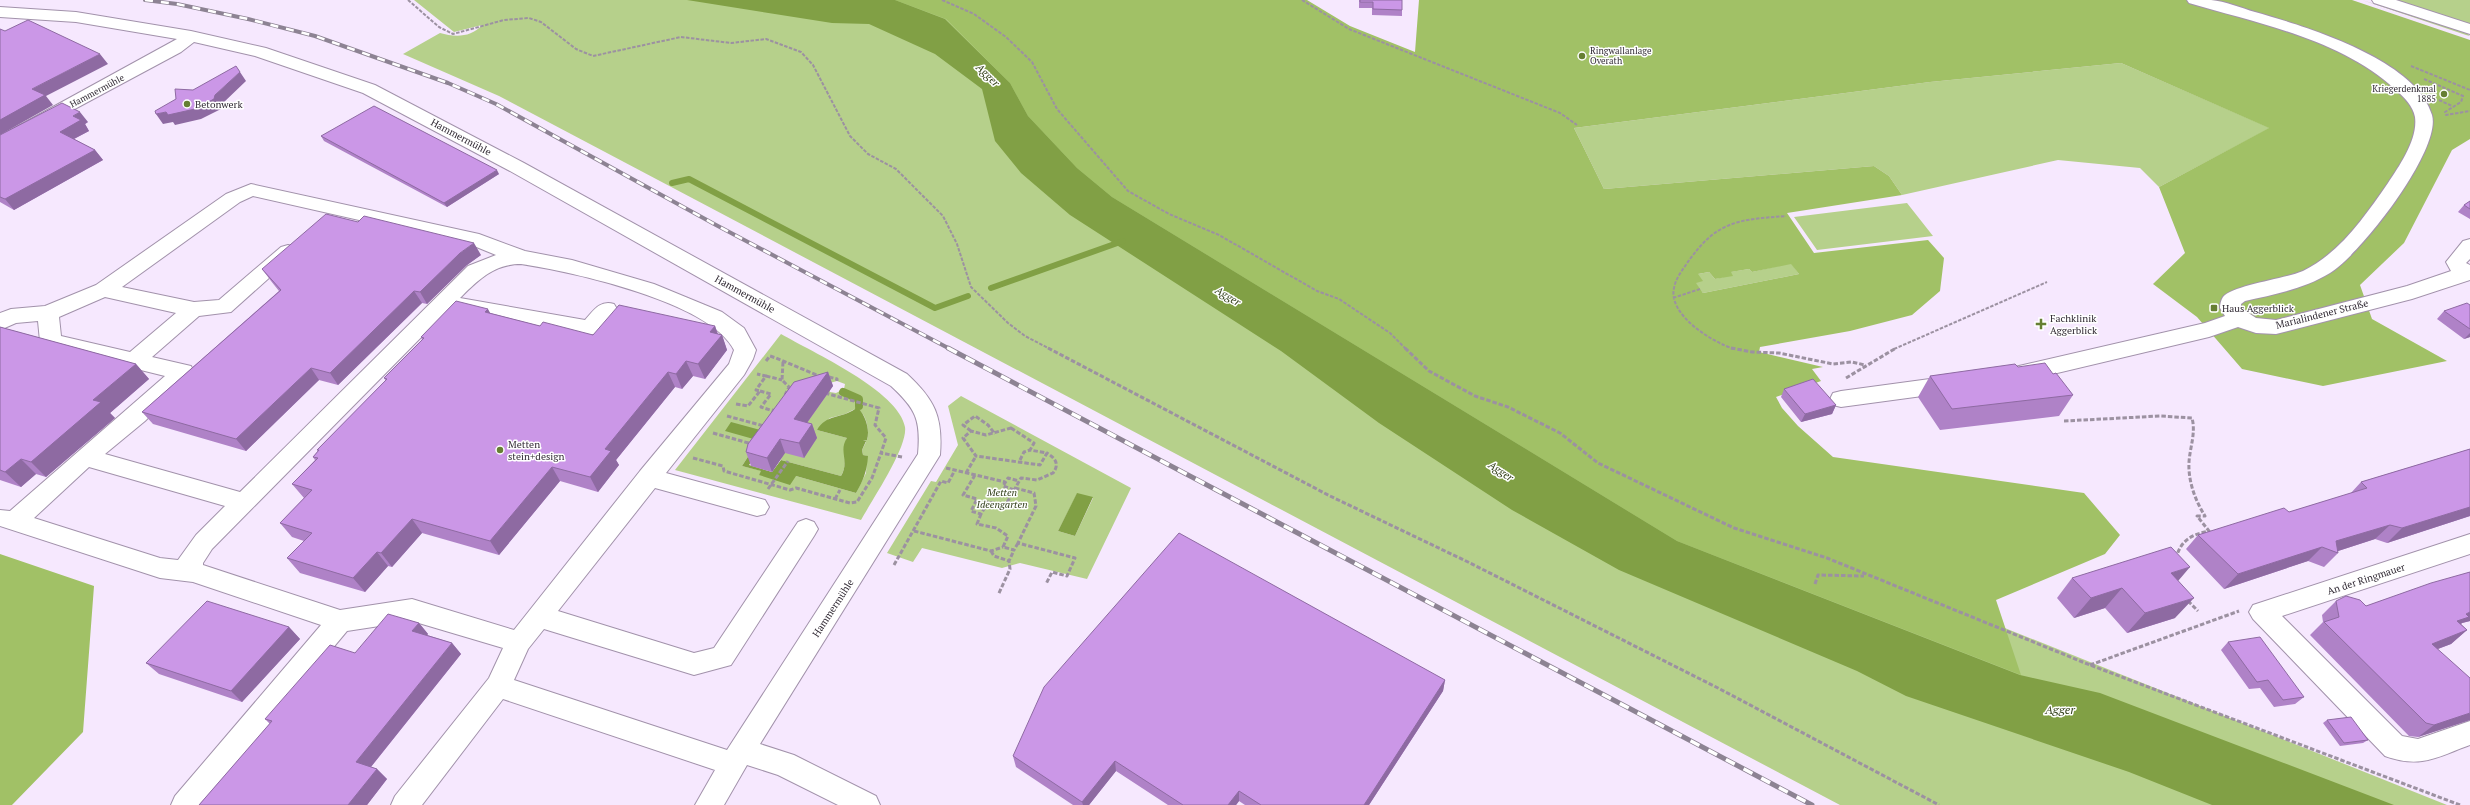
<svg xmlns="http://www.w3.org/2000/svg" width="2470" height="805" font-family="'PT Serif',serif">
	<rect width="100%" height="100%" fill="#f6e8fe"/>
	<path fill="#b6d08b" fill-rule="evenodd" d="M414 0H937L1945 604 2447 805H1840L499 96 403 54 440 33C454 37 471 38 482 25L454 32Z
		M2362 0 2467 33 2470 36 2466 35Z
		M2394 0H2470V24Z
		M2121 63 2270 128 2159 187 2140 168 2058 160 1902 195 1889 176 1874 166 1604 189 1574 128 1930 82Z
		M1907 203 1933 236 1817 250 1794 217Z
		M1791 263 1799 274 1703 293 1695 283 1698 274 1709 272 1715 279 1732 275 1730 272 1749 269 1752 272Z
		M781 334C812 352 899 391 905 427 908 447 872 500 861 520L675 470ZM837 381 845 384 844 389 836 393 830 392V383ZM855 409C866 410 870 431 867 440L863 441 866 442 862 450 863 455 867 456 866 473 856 493 796 476 759 475 762 471 742 466 751 452 817 438 785 453H782L781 460 841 476C849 463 841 452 847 438L817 430 830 418 845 414Z
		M961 396 1131 488 1087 579 1020 563 1002 568 922 548 913 562 887 553 931 481 936 482 958 445 948 406ZM1077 494 1093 498 1075 536 1058 531Z"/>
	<path fill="#a1c166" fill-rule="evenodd" d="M895 0H1307L1350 26 1415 52 1419 0H2352L2470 40V139L2452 150 2404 243 2360 285 2372 319 2447 361 2323 386 2242 369 2197 317 2153 284 2185 253 2159 187 2269 128 2121 63 1930 82 1574 128 1604 189 1874 166 1889 176 1902 195 1787 213 1814 253 1928 240 1944 258 1940 291 1912 315 1850 331 1760 347 1759 352 1823 367 1812 369 1821 381 1776 397 1782 408 1798 426 1833 457 2084 493 2120 535 2105 554 1996 600 2021 675 1677 541 1112 197 1077 168 1028 116 1010 83 946 19ZM1791 264 1799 274 1703 293 1696 283 1703 281 1698 274 1709 272 1715 279 1733 276 1731 272 1749 269 1752 272Z
		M0 554 94 586 83 732 12 805H0Z"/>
	<path fill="#81a045" d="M687 0H895L945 19 1010 83 1028 116 1077 168 1112 197 1677 541 2020 675 2100 693 2394 805H2212L2129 772 1906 696 1857 671 1619 570 1512 510 1379 423 1281 351 1070 215 1021 173 995 141 982 89 935 54 869 24 832 23Z
		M861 405 859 409C866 417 870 430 867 440L863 441H866L862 450 863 455 868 456C867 471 863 481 856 493L796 476 790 485 759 475 761 471 742 466 751 452 757 454 749 465 772 472 781 460 841 476C850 461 838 451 847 438L817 430C826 414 841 419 855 409L856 406Z
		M731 422 764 431 757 440 725 431Z
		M1077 493 1093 497 1075 536 1058 531Z"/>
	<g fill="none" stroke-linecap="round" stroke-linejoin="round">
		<path stroke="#81a045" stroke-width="6" d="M672 183 689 179 935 308 968 296
			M991 288 1123 241"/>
		<path stroke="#81a045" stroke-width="8" d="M843 392 859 399V406"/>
		<g stroke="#a292ab" stroke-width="2">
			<path id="minor" d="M2187 0C2195 0 2203 0 2211 0 2225 1 2241 8 2255 12 2304 26 2416 59 2432 115 2442 150 2360 255 2330 273 2304 289 2275 294 2245 301L2241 304V308L2256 318 2276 320 2407 286 2451 271 2446 262 2463 241 2470 239V259L2466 263 2470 265V280L2412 299 2276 334 2256 333 2238 327 2209 337 2019 382 2011 380 2008 374 2011 368 2019 366 2205 323 2225 316 2220 308C2220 304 2221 300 2223 297 2233 285 2285 279 2303 271 2340 253 2365 216 2388 183 2400 165 2418 139 2415 117 2413 106 2404 97 2396 90 2340 39 2260 24 2189 3Z
				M0 7 76 12 191 31 266 48 375 85 524 163 907 374C935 400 943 417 940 455L760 744 794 755 876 796 880 805H838L778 775 747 765 724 805H695L715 770 503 699 422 805H391L395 796 489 678 503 648 412 621 347 631 202 805H171L175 796 321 625 193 582 160 578 0 526V510L10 511 165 376 44 346 40 341 38 321 16 323 0 330V313L11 309 45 306 96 285 226 194 251 184 479 234 525 251 572 260 654 284 722 312 744 328 756 350 753 359 744 375 666 473 765 500 769 507 765 514 757 516 655 488 558 611 694 653 714 648 798 522 806 519 814 522 818 529 814 536 731 665 694 675 544 629 528 649 514 680 727 750 918 454C921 420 916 409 891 386L510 171 363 93 255 56 194 42 181 52 0 149V136L177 39 76 22 0 17ZM253 196 474 246 496 255 468 266 240 492 105 454 145 421 194 372 191 366 152 357 199 316 231 312 298 252 295 247 288 245 281 247 219 300 194 302 122 287 240 202ZM521 264C573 272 710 302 734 350L729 364 640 471 514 630 412 599 340 610 203 565V563L212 549 450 308 459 312 590 335 597 333 617 309 614 304C600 300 594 310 585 320L460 298C478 280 494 264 521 264ZM105 297 176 313 130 352 61 336 59 317ZM89 467 225 506 196 535 178 560 160 558 34 518Z
				M1952 376 1960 378 1963 384 1960 390 1952 392 1841 407 1833 405 1830 399 1833 393 1841 391Z
				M2470 534V554L2282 616 2402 736 2418 739 2470 721V745C2437 757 2421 769 2385 756L2253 619 2249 612 2253 605Z"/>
		</g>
		<g stroke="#a292ab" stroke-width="2">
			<path id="major" d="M2372 0H2396L2470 24V34L2374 3Z"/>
		</g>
		<path stroke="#9c91a1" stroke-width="2" stroke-dasharray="3.5 1.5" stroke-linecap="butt" d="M408 0 439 27 453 34 504 20 529 18 541 22 576 49 593 56 681 37 731 43 766 39 801 52 813 65 850 136 868 154 896 169 943 216 957 244 971 287 1008 323 1025 336 1050 349
			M942 0 974 14 1006 37 1032 62 1057 109 1128 191 1169 214 1219 235 1317 291 1339 299 1390 333 1406 349
			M1302 0 1349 29 1560 113 1577 125
			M2411 66 2470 90
			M2424 79 2463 96 2461 102 2445 112 2446 115 2470 111
			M2439 100 2452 106
			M1673 298 1700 289
			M1734 349C1712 342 1668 315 1674 288 1676 277 1684 268 1690 259 1700 246 1709 235 1723 228 1742 218 1765 218 1786 216
			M1894 349 2047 282"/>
		<path stroke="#9c91a1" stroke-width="3" stroke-dasharray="4.5 2" stroke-linecap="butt" d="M1048 348 1330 496 1468 562 1718 688 1939 805
			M1405 348 1429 371 1475 396 1508 407 1560 433 1598 463 1734 528 1827 558 2090 665 2460 805
			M1731 348 1752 352 1779 353 1833 364 1852 362 1865 365
			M766 361 770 356 776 358 819 376
			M783 362 782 380 789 387 785 395
			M766 376 782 380
			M829 377 837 379V381
			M1846 378 1896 348
			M760 391 771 394 761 407 773 411 774 409
			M825 393 879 408 875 425 886 438 881 453 902 457
			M736 404 748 406 760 391 756 390 766 376 757 374
			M727 416 764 426
			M2064 421 2160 416 2192 418C2196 433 2190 447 2189 462 2188 481 2195 500 2205 516H2197L2209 531C2194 534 2182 539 2177 555
			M1011 428 1034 443 1030 450 1047 453 1040 465 976 456 963 438 971 431 986 435Z
			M971 431 963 425 975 416 988 425 995 434
			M713 433 752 444
			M693 458 723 466 724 471 790 490 796 488 850 503 857 502 872 478 881 453
			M1020 460 1024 452 1030 450
			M946 468 1005 482
			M966 473 976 456
			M975 475 963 495 977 499 971 511 981 514 988 502 1005 506 1021 478 1037 480 1053 473C1060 464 1055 458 1047 453
			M1015 488 1034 493 1036 506 1018 543 1075 558 1067 576 1052 572 1046 584
			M768 489 788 461
			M1014 490 1003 486 1008 478 1019 481
			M835 499 840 490
			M981 514 977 524 996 528 1008 536 1003 547 1014 550 1018 543
			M914 531 991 551 1003 547
			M991 551 994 556 1009 561
			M894 565 941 481 948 483 955 470
			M1815 584 1818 575 1864 576
			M999 593 1010 569 1009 561 1014 550
			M2188 601 2198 611
			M2090 665 2239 611"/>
		<use href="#minor" fill="#fff" fill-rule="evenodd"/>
		<use href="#major" fill="#fff" fill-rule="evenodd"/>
		<g stroke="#8d8393" stroke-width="4">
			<path id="rail-far1" d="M145 0 177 4 248 19 315 36 448 83 496 104 716 225 950 349"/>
		</g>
		<g stroke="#8d8393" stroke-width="5">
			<path id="rail" d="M948 348 1812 805"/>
		</g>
		<use href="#rail-far1" stroke="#fff" stroke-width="2.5" stroke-dasharray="8" stroke-linecap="butt"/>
		<use href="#rail" stroke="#fff" stroke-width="3.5" stroke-dasharray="10" stroke-linecap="butt"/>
	</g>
	<path fill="#af82c7" d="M1359 0H1402V16L1372 15V8H1359Z
		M88 122 85 124 89 131 74 139 95 150 103 160 14 210 0 202V135Z
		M321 136 499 174 447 207 324 141Z
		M2470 201V219L2458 212 2464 205Z
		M481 255 467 265 427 304 422 303 338 385 319 380 246 451 153 424 142 412 279 291 271 281 262 269Z
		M2470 305V337L2464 339 2437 319 2444 311Z
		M490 313 540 326 593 335 715 326 718 334 722 335 727 350 705 379 693 376 682 389 675 387 616 460 619 465 598 492 560 481 499 555 422 533 392 567 388 566 365 592 300 573 287 558 304 541 292 537 280 523 304 498 292 484 315 460 313 457 318 451 317 450 386 381 384 378 422 340 421 337Z
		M0 327 136 364 149 379 110 413 115 418 46 477 36 474 21 487 0 480Z
		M2018 367 2053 374 2073 395 2059 416 1940 430 1918 397 1930 376Z
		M828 372 833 386 807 423 812 424 817 438 804 458 785 453 772 472 751 466 746 452Z
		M1784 389 1836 405 1832 414 1801 422 1781 397Z
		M2470 449V516L2387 543 2375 539 2338 551V553L2324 567 2308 561 2224 589 2186 549 2198 535 2289 512 2350 494 2361 482Z
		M2470 572V621L2462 623 2461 624 2467 630 2451 644 2438 649 2470 720 2418 737 2409 736 2310 635 2323 622 2322 615 2336 601 2366 606Z
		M2072 578 2178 581 2175 618 2127 633 2105 608 2074 618 2057 598Z
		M419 623 428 634 427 635 452 643 461 654 371 767 377 769 387 779 367 805H199L270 724 265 719 355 653Z
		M289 627 300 639 242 702 159 674 146 663Z
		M2228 642 2304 697 2295 704 2274 707 2260 688 2249 689 2221 650Z
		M1445 680 1443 691 1369 805H1245L1239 801 1236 805H1168L1116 771 1089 805H1073L1016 767 1013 756Z
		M2327 720 2368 740 2363 743 2340 746 2323 723Z"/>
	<path fill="#8e6aa2" d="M100 54 108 64 46 96 53 105 0 135V120L32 89Z
		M240 72 246 81 222 104 221 109 201 119 175 125 173 122 163 124 156 114 166 112 215 95Z
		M80 112 88 122 85 124 89 131 68 142 60 132 73 116Z
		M95 150 103 160 14 210 5 199Z
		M497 170 499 174 447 207 444 203Z
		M474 243 481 255 467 265 427 304 420 292 460 253Z
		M414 291 422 303 338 385 330 373Z
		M488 309 496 324 485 312Z
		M715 326 719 338 722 335 727 350 705 379 698 364 710 332Z
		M2470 333V337L2464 339Z
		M686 361 693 376 682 389 676 374Z
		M136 364 149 379 110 413 115 418 46 477 31 462 93 400Z
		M311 368 319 380 246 451 236 439Z
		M668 372 675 387 616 460 619 465 598 492 590 477 605 449Z
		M828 372 833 386 799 434 794 419Z
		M1836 405 1832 414 1801 422 1805 414Z
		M812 424 817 438 804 458 799 443Z
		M780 439 785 453 772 472 767 458Z
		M21 459 36 474 21 487 5 472Z
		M552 467 560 481 499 555 490 541Z
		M2470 507V516L2387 543 2402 528Z
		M412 519 422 533 392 567 381 553Z
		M2390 525 2375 539 2335 552 2336 541Z
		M2322 547 2308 561 2224 589 2238 574Z
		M377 552 388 566 365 592 353 578Z
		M2190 567 2173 587 2171 573Z
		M2122 588 2105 608 2074 618 2091 598Z
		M2194 598 2175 618 2127 633 2145 613Z
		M2470 612V621L2462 623 2453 631 2450 627 2466 614Z
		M419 623 428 634 422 642 412 631Z
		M289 627 300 639 242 702 231 691Z
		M2467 630 2451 644 2416 657 2432 644Z
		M452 643 461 654 366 773 356 762Z
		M1445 680 1443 691 1369 805H1364Z
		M2470 713V720L2418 737 2434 725Z
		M1115 761 1116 771 1089 805H1083L1082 802Z
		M377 769 387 779 367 805H348Z
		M1239 791V801L1236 805H1228Z"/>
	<path fill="#cb97e7" stroke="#8e6aa2" d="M1360 0H1402V10L1373 9V2H1360Z
		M28 20 100 54 32 89 45 95 0 120V29L5 31Z
		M236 66 240 72 215 95 214 99 195 109 168 115 166 112 156 114 155 111 176 99 175 89 193 90Z
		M62 103 80 112 73 116 81 120 60 132 95 150 5 199 0 197V135Z
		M374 106 497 170 444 203 321 136Z
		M2470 201V209L2464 205Z
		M326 214 358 222 364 216 474 243 460 253 420 292 414 291 330 373 311 368 236 439 142 412 281 290 262 269Z
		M456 301 488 309 485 312 540 326 543 322 593 335 619 305 715 326 710 332 722 335 698 364 686 361 676 374 668 372 605 449 611 451 590 477 552 467 490 541 412 519 381 553 377 552 353 578 287 558 312 533 280 523 312 490 292 484 318 458 313 457 319 450H317L387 379 384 378 424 338 421 337Z
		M2467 303 2470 305V329L2444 311Z
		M0 327 136 364 93 400 101 402 31 462 21 459 5 472 0 470Z
		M2045 363 2053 374 2056 373 2073 395 1952 409 1930 376 2015 364 2018 367Z
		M828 372 794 419 812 424 799 443 780 439 767 458 746 452 748 444 794 382Z
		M1813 379 1836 405 1805 414 1784 389Z
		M2470 449V507L2402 528 2390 525 2336 541 2338 553 2322 547 2238 574 2198 535 2284 508 2289 512 2367 488 2361 482Z
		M1179 533 1445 680 1364 805H1261L1239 791 1228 805H1183L1115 761 1082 802 1013 756 1044 687Z
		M2171 547 2190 567 2171 573 2194 598 2145 613 2122 588 2091 598 2072 578Z
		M2470 572V612L2466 614 2469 617 2457 621 2467 630 2432 644 2470 678V713L2434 725 2426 723 2324 622 2339 617 2336 601 2346 596 2360 600 2366 606 2431 583Z
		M207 601 289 627 231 691 146 663Z
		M388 614 419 623 412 631 452 643 356 762 377 769 348 805H199L272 721 265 719 330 645 355 653Z
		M2260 637 2304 697 2283 700 2268 680 2257 682 2228 642Z
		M2351 717 2368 740 2344 743 2327 720Z"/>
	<g fill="#667f33" stroke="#fff" stroke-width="1.5">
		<circle cx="1582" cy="56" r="4"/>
		<circle cx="2444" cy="94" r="4"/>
		<circle cx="187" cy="104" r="4"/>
		<rect x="2210" y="304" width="8" height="8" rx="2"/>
		<path d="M2039 318h4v4h4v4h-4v4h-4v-4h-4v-4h4z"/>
		<circle cx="500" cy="450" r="4"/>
	</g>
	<g text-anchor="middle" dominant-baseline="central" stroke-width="3" stroke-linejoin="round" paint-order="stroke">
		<g font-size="9" fill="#322b35" stroke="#fff" text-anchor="start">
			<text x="1590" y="51">Ringwallanlage<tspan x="1590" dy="10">Overath</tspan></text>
			<text x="2436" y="89" text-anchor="end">Kriegerdenkmal<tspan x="2436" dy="10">1885</tspan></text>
		</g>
		<g font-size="9" fill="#322b35" stroke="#fff">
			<text transform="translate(97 91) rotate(-28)">Hammermühle</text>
		</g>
		<g font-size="10" fill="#322b35" stroke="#fff" text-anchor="start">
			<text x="195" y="104">Betonwerk</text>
			<text x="2222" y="308">Haus Aggerblick</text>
			<text x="2050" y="318">Fachklinik<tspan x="2050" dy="12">Aggerblick</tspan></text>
			<text x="508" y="444">Metten<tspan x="508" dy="12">stein+design</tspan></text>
		</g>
		<g font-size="10" fill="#322b35" stroke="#fff">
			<text transform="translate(461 137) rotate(28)">Hammermühle</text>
			<text transform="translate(745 294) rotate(29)">Hammermühle</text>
			<text transform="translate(2322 314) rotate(-14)">Marialindener Straße</text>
			<text transform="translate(2366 579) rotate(-18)">An der Ringmauer</text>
			<text transform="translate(833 608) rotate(-57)">Hammermühle</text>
		</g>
		<g font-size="10" font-style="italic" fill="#323f19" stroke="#fff">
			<text x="1002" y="492">Metten<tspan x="1002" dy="12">Ideengarten</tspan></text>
		</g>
		<g font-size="11" font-style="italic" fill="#34411b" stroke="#fff">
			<text transform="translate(988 75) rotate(44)">Agger</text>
			<text transform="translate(1228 296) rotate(31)">Agger</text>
			<text transform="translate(1501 471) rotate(34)">Agger</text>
		</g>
		<g font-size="12" font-style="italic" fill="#323f19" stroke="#fff">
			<text x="2060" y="709">Agger</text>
		</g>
	</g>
</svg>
